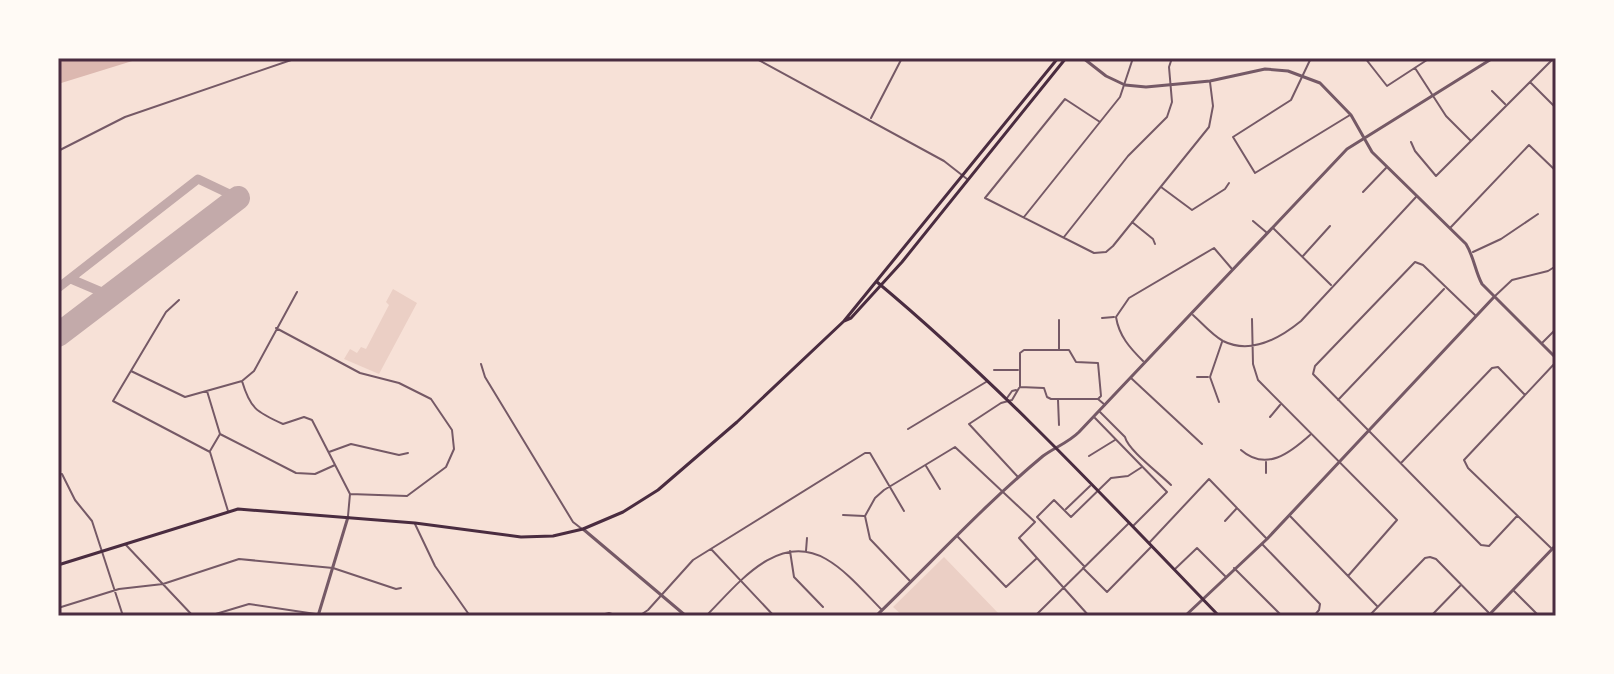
<svg xmlns="http://www.w3.org/2000/svg" width="1614" height="674" font-family="Mulish,sans-serif">
	<rect width="100%" height="100%" fill="#f7e1d7"/>
	<path fill="#ebcfc5" d="M393 289 417 303 379 374 344 359 350 349 357 353 361 347 366 349 389 305 386 302Z
		M944 557 1001 616H903L893 607Z"/>
	<path fill="#dcb8b0" d="M58 58H142L58 84Z"/>
	<g fill="none" stroke-linecap="round" stroke-linejoin="round">
		<path stroke="#c3aaaa" stroke-width="9" d="M71 279 111 296
			M58 288 198 179 238 198
			M58 331 60 333"/>
		<path stroke="#c3aaaa" stroke-width="24" d="M58 335 238 198"/>
		<path stroke="#755966" stroke-width="2" d="M755 58 944 161 967 179
			M1311 58 1291 100 1233 137 1255 173 1350 115
			M1365 58 1387 86 1430 58
			M1415 68 1446 116 1470 140
			M1530 82 1556 108
			M1492 91 1505 104
			M871 118 902 58
			M1100 122 1065 99 985 198 1094 253 1106 252 1113 246 1209 127 1213 106 1210 82
			M1411 142 1415 151 1436 176 1554 58
			M58 151 125 117 297 58
			M1161 187 1192 210 1225 189 1229 183
			M1363 192 1386 168
			M1024 217 1120 97 1133 58
			M1253 221 1266 232
			M1132 222 1153 239 1155 244
			M1451 227 1529 145 1556 171
			M1273 228 1331 285
			M1064 237 1128 156 1167 117 1172 102 1169 67 1172 58
			M1473 252 1501 239 1538 214
			M1303 256 1330 226
			M1495 296 1512 280 1548 271 1556 266
			M179 300 166 312 113 401 210 452 228 511
			M1193 315C1202 323 1212 335 1223 341 1251 355 1279 339 1301 321L1416 197
			M1476 316 1423 265 1415 262 1315 366 1313 374 1481 545 1489 546 1517 516
			M1102 318 1114 317
			M1252 319 1253 364 1258 380 1397 520 1348 576
			M1059 320V349
			M276 328 360 373 399 383 431 399 452 430 454 449 446 467 407 496 350 494
			M1542 343 1556 329
			M1143 361C1130 348 1119 336 1116 317L1129 298 1214 248 1232 269
			M481 364 485 377 573 522 582 529
			M994 370H1018
			M131 371 185 397 242 381 254 371 297 292
			M1197 377H1208
			M1131 378 1202 444
			M242 381C250 408 256 412 283 424L304 417 312 420 350 494 348 516
			M207 391 220 434 210 451
			M1007 398 1012 391 1016 390
			M1098 399 1101 396 1098 363 1076 362 1069 350H1024L1020 353V387L1044 388 1047 397 1051 399H1098L1105 405
			M1058 400 1059 425
			M1338 400 1444 289
			M1219 402 1210 377 1222 342
			M1100 412 1125 437C1128 450 1159 473 1171 485
			M1270 417 1280 405
			M1095 418 1167 492 1134 525
			M908 429 986 382
			M220 434 296 473 315 474 335 465
			M1241 450C1266 472 1290 453 1310 435
			M329 452 351 444 399 455 408 453
			M1089 456 1115 440
			M1401 463 1492 368 1498 367 1525 395
			M926 466 940 489
			M1266 473V462
			M62 474 75 500 92 521 123 616
			M1018 477 969 424 1001 403 1012 400 1019 388
			M1066 509 1090 486
			M843 515 864 516
			M1290 516 1377 606
			M1225 521 1237 508
			M415 524 435 566 470 616
			M958 537 1006 587 1036 559
			M1149 543 1209 479 1266 538
			M1262 544 1320 604 1319 610 1314 616
			M126 545 193 616
			M1551 548 1468 468 1464 460 1556 362
			M711 549 774 616
			M790 551 794 577 823 607
			M806 551 807 538
			M1084 566 1037 517 1054 500 1071 517 1111 478 1128 476 1142 467
			M1083 568 1107 592 1151 547
			M1234 568 1282 616
			M1175 569 1197 548 1225 576
			M910 581 870 539 865 516 875 498 884 490 955 447 1035 522 1019 538 1089 616
			M1514 591 1539 616
			M58 608 119 589 163 584 239 559 333 568 396 589 401 588
			M209 616 249 604 329 616
			M597 616 609 613 618 616
			M639 616 648 610 693 560 865 453H870L904 511
			M706 616C737 585 777 531 826 559 847 571 865 593 882 610
			M1035 616 1128 524
			M1369 616 1425 558 1430 557 1436 559 1489 613
			M1431 616 1460 586"/>
		<path stroke="#755966" stroke-width="3" d="M1083 58 1106 76 1125 85 1146 87 1210 81 1265 69 1288 71 1320 83 1351 115 1372 152 1466 244C1474 257 1475 271 1482 284L1556 358
			M583 529 686 616
			M318 616 348 517
			M876 616C931 563 984 505 1043 456 1055 447 1068 443 1079 432L1347 149 1493 58
			M1185 616 1267 539 1494 297
			M1488 616 1556 545"/>
		<path stroke="#4a2c40" stroke-width="3" d="M877 282C999 384 1109 502 1219 616
			M844 321 1058 58
			M58 565 238 509 415 523 521 537 553 536 583 529 623 512 658 490 737 422 844 321 851 318 902 262 1066 58"/>
	</g>
	<rect width="1614" height="674" fill="none" stroke="#fffaf5" stroke-width="120"/>
	<rect x="60" y="60" width="1494" height="554" fill="none" stroke="#4a2c40" stroke-width="3"/>
</svg>
